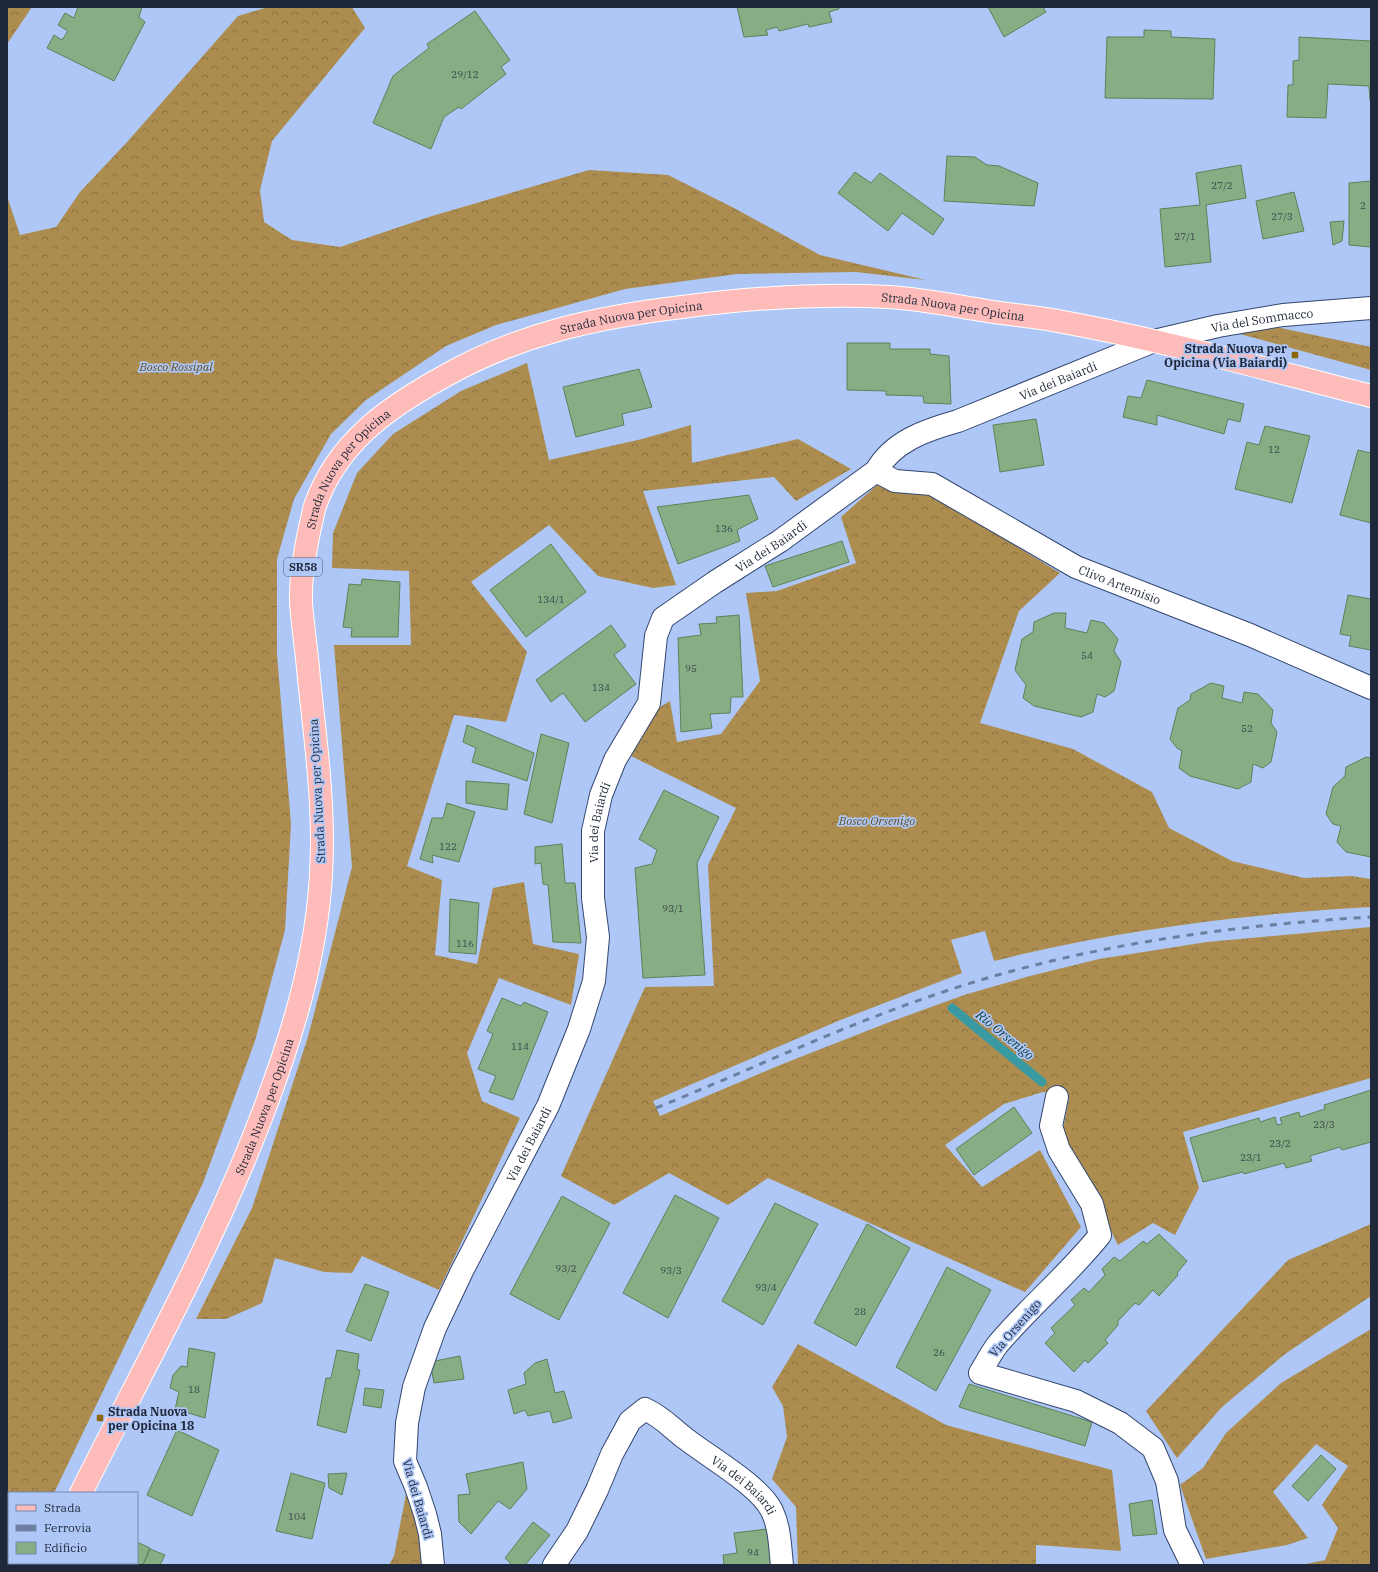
<svg xmlns="http://www.w3.org/2000/svg" width="1378" height="1572" font-family="'IBM Plex Serif',serif">
	<defs>
		<pattern id="forest-crowns" width="20" height="18" patternUnits="userSpaceOnUse"><rect width="20" height="18" fill="#ac8d4f"/><path d="M2 6a3 3 0 1 1 6 0M12 15a3 3 0 1 1 6 0" fill="none" stroke="#8b7343"/></pattern>
	</defs>
	<rect width="100%" height="100%" fill="#aec7f6"/>
	<path fill="url(#forest-crowns)" d="M7 7H32L7 44Z
		M268 7H352L365 28 272 141 260 190 264 222 292 240 340 247 432 216 589 170 668 175 734 208 820 255 926 280 856 272 737 274 625 289 496 325 446 346 366 400 331 434 294 499 277 559V654L291 824 285 930 255 1041 203 1183 54 1493H9V1563H22V1565H7V196L20 235 56 227 80 192 128 141 238 16Z
		M1267 325 1371 347V370L1229 331Z
		M527 363 549 460 642 439 691 425 692 463 798 439 851 469 796 501 774 477 643 491 676 585 653 588 598 576 549 525 471 582 527 652 506 722 454 715 407 866 442 880 435 955 477 964 493 888 524 882 533 944 579 954 571 1005 499 978 467 1053 482 1101 520 1118 439 1290 362 1256 352 1273 324 1272 275 1258 262 1303 226 1319H196L252 1208 308 1037 352 867 334 645H411L409 571 332 568 333 533 357 473 393 434 461 391Z
		M877 485 931 494 1060 573 1019 611 980 723 1073 749 1152 792 1169 828 1232 861 1304 878 1351 876 1371 879V907C1244 914 1117 930 994 961L985 931 951 940 962 973 838 1021 653 1101 660 1116 780 1065 887 1023 964 995 1030 976 1099 959 1207 942 1371 927V1078L1183 1132 1199 1188 1175 1235 1153 1223 1118 1245 1062 1134 1069 1098 1043 1092 1004 1104 945 1145 982 1187 1040 1150 1081 1227 1025 1292 768 1178 728 1205 669 1173 614 1205 561 1176 645 987 714 986 708 865 736 808 631 756 657 709 670 701 677 742 721 734 760 681 746 593 777 591 856 563 841 517Z
		M1371 1224V1296L1285 1354 1222 1407 1177 1458 1146 1411 1288 1260Z
		M1371 1329V1565H1301L1325 1560 1338 1528 1322 1505 1348 1466 1316 1444 1273 1492 1308 1538 1287 1545 1206 1559 1180 1485 1203 1468 1226 1433 1281 1383Z
		M798 1344 946 1425 1112 1470 1121 1551 1036 1545V1565H798L796 1507 772 1479 787 1437 783 1406 772 1387Z
		M408 1484 426 1565H389L394 1556Z"/>
	<g fill="none" stroke-linecap="round" stroke-linejoin="round">
		<path stroke="#3a9aa2" stroke-width="9" d="M952 1008 1042 1082"/>
	</g>
	<path fill="#86ad84" stroke="#5c825a" d="M78 7H142L139 17 145 22 114 81 47 48 54 35 62 40 68 31 58 25 65 13 74 18Z
		M737 7H839V9L829 12 832 22 809 27 808 24 779 31 777 27 766 30 768 35 744 37Z
		M988 7H1043L1046 12 1004 37Z
		M475 11 510 60 501 67 506 74 461 109 459 107 444 117 431 149 373 123 393 76 429 48 427 44Z
		M1144 30 1171 31V37L1215 39 1213 99 1105 98 1107 37H1144Z
		M1299 37 1371 41V101H1370L1369 86 1328 84 1326 118 1287 117 1288 85H1293V61L1299 60Z
		M947 156 975 157 987 165 999 166 1038 183 1034 206 944 201Z
		M1241 165 1246 198 1206 205 1211 262 1165 267 1160 209 1200 205 1196 173Z
		M855 172 871 183 880 173 944 219 933 235 902 213 888 231 838 193Z
		M1371 181V247L1349 245V183Z
		M1294 192 1304 231 1263 239 1256 201Z
		M1344 221 1342 241 1333 245 1330 222Z
		M847 343H890V349H930V354L949 356 951 404 924 403 923 396 886 395V391L847 390Z
		M639 369 652 407 622 414 624 425 576 437 563 387Z
		M1147 380 1244 404 1240 422 1228 419 1224 434 1157 415V425L1123 417 1128 396 1141 398Z
		M1036 419 1044 465 1000 472 993 425Z
		M1265 426 1310 436 1292 503 1235 489 1247 442 1259 445Z
		M1358 450 1371 453V523L1340 515Z
		M749 495 758 519 737 530 740 541 678 564 657 507Z
		M842 541 849 562 773 587 765 566Z
		M551 544 586 592 526 637 490 590Z
		M362 579 400 582 398 637H351L352 628 343 627 349 584 361 585Z
		M1348 595 1371 599V650L1349 646 1351 636 1340 634Z
		M1054 613H1066L1065 628 1087 633 1091 620 1104 623 1118 639 1114 651 1121 662 1114 691 1105 697 1097 694 1093 712 1081 717 1034 706 1023 698 1026 685 1015 670 1022 639 1033 632 1034 622Z
		M739 615 743 697H731L730 713 710 714 712 728 681 732 678 638 701 635 699 624 717 623 716 617Z
		M611 625 626 646 614 655 636 684 585 722 563 693 551 702 536 680Z
		M1211 683 1224 686 1222 698 1242 703 1244 692 1258 694 1273 710 1271 723 1277 732 1271 762 1263 768 1253 764 1251 782 1238 789 1190 776 1179 768 1182 751 1177 748 1170 739 1178 708 1190 700 1191 694Z
		M467 725 534 753 527 781 472 762 476 748 463 742Z
		M541 734 569 743 552 823 524 814Z
		M1366 757 1371 758V857L1346 852 1337 842 1341 826 1333 824 1326 814 1333 787 1345 776 1346 767Z
		M466 781 509 784 507 810 466 803Z
		M664 790 719 817 697 863 705 975 643 978 635 868 652 864 657 850 639 839Z
		M447 803 475 812 459 862 432 855 433 863 420 859 432 818H443Z
		M562 844 565 883H575L581 943 553 942 548 885 543 884 541 863 535 864V847Z
		M450 899 479 903 476 954 449 952Z
		M502 998 521 1006 524 1002 548 1012 513 1100 489 1092 496 1076 478 1069 493 1034 487 1031Z
		M1371 1090V1142L1342 1150 1340 1147 1310 1156 1312 1161 1286 1168 1284 1163 1244 1174 1243 1172 1203 1182 1190 1138 1259 1118 1260 1122 1275 1117 1277 1125 1282 1124 1280 1118 1299 1112 1300 1117 1325 1109 1324 1105Z
		M1014 1107 1032 1133 974 1175 956 1149Z
		M675 1195 719 1218 668 1318 623 1293Z
		M562 1196 610 1223 559 1320 510 1294Z
		M775 1203 818 1224 763 1325 722 1301Z
		M867 1224 910 1248 856 1346 814 1323Z
		M1159 1234 1187 1261 1177 1273 1178 1275 1159 1296 1153 1290 1139 1305 1135 1303 1118 1321V1325L1105 1340 1108 1343 1088 1363 1085 1360 1074 1372 1045 1343 1055 1333 1051 1328 1075 1305 1071 1300 1084 1288 1089 1292 1105 1275 1102 1269 1114 1257 1120 1261 1143 1241 1147 1244Z
		M947 1267 991 1290 936 1391 896 1367Z
		M365 1284 389 1292 371 1341 346 1331Z
		M189 1348 215 1353 205 1418 175 1409 179 1392 170 1388 173 1375 181 1366 187 1367Z
		M337 1350 359 1354 357 1370H360L346 1433 317 1425 326 1378H331Z
		M460 1356 464 1379 434 1383 430 1362Z
		M547 1359 555 1393 564 1391 572 1418 553 1423 550 1411 528 1416 525 1410 514 1414 508 1390 526 1384 524 1373 535 1363Z
		M969 1384 1092 1422 1085 1446 959 1407Z
		M365 1388 384 1390 381 1408 363 1405Z
		M177 1430 219 1450 192 1516 147 1495Z
		M1321 1455 1336 1469 1308 1501 1292 1486Z
		M523 1462 527 1489 510 1509 498 1501 471 1534 459 1522 458 1495 470 1494 466 1474Z
		M291 1473 325 1483 312 1539 276 1531Z
		M347 1473 342 1495 329 1488 328 1474Z
		M1152 1500 1157 1534 1133 1536 1129 1504Z
		M533 1522 550 1535 525 1565H512L505 1558Z
		M767 1529 772 1565H724L723 1555 737 1553 734 1533Z
		M137 1542 150 1548 143 1565H94L95 1563H137Z
		M150 1549 165 1555 160 1565H143Z"/>
	<g fill="none" stroke-linecap="round" stroke-linejoin="round">
		<g stroke="#334770" stroke-width="24">
			<g id="minor">
				<path id="s1" d="M876 471 895 481 932 484 1076 567 1250 635 1371 688"/>
				<path d="M1057 1097 1051 1126 1059 1150 1092 1204 1100 1235C1069 1274 1030 1306 998 1344 991 1353 986 1363 980 1373L1076 1401 1120 1423 1153 1448 1167 1481 1175 1530 1192 1565"/>
				<path id="s2" d="M433 1565 430 1534 425 1514 416 1487 405 1461 407 1423 414 1387 435 1328 462 1271 548 1106 579 1029 594 981 598 937 593 898V831L601 795 615 760 649 703 656 636 663 618 715 582 780 541 876 471C893 441 926 430 958 421L1154 341 1218 326 1283 315 1371 308"/>
				<path id="s3" d="M554 1565 577 1531 597 1490 612 1454 630 1421 645 1409C664 1418 670 1427 686 1439 709 1457 760 1486 772 1511 780 1528 780 1547 782 1565"/>
			</g>
		</g>
		<g stroke="#fff" stroke-width="24">
			<g id="primary">
				<path id="s4" d="M81 1493C143 1369 211 1248 261 1118 291 1040 316 960 321 875 325 810 316 744 309 679 307 654 303 628 301 603 300 577 305 552 310 527 311 525 314 508 315 506 337 443 387 408 443 377 518 334 598 317 682 307 751 298 820 293 889 297 922 299 955 306 987 311 1012 315 1038 317 1063 322 1167 341 1269 370 1371 396"/>
				<path d="M47 1565 48 1563"/>
			</g>
		</g>
		<use href="#minor" stroke="#fff" stroke-width="22"/>
		<use href="#primary" stroke="#fdbcb9" stroke-width="22"/>
		<path stroke="#6d7fa1" stroke-width="3" stroke-dasharray="7 7" stroke-linecap="butt" d="M656 1108C750 1070 842 1026 937 994 1077 946 1224 926 1371 917"/>
	</g>
	<g fill="#8a6605" stroke="#aec7f6" stroke-width="1.5">
		<rect x="1291" y="351" width="8" height="8" rx="2"/>
		<rect x="96" y="1414" width="8" height="8" rx="2"/>
	</g>
	<g text-anchor="middle" dominant-baseline="central" stroke-width="3.5" stroke-linejoin="round" paint-order="stroke">
		<g font-size="10" fill="#39494c">
			<text x="465" y="74">29/12</text>
			<text x="1222" y="185">27/2</text>
			<text x="1363" y="205">2</text>
			<text x="1282" y="216">27/3</text>
			<text x="1185" y="236">27/1</text>
			<text x="1274" y="449">12</text>
			<text x="724" y="528">136</text>
			<text x="551" y="599">134/1</text>
			<text x="1087" y="655">54</text>
			<text x="691" y="668">95</text>
			<text x="601" y="687">134</text>
			<text x="1247" y="728">52</text>
			<text x="448" y="846">122</text>
			<text x="673" y="908">93/1</text>
			<text x="465" y="943">116</text>
			<text x="520" y="1046">114</text>
			<text x="1324" y="1124">23/3</text>
			<text x="1280" y="1143">23/2</text>
			<text x="1251" y="1157">23/1</text>
			<text x="566" y="1268">93/2</text>
			<text x="671" y="1270">93/3</text>
			<text x="766" y="1287">93/4</text>
			<text x="860" y="1311">28</text>
			<text x="939" y="1352">26</text>
			<text x="194" y="1389">18</text>
			<text x="297" y="1516">104</text>
			<text x="753" y="1552">94</text>
		</g>
		<rect fill="#aec7f6" stroke="#4a5872" stroke-width="1" x="284" y="558" width="38" height="18" rx="3"/>
		<g font-size="11" font-weight="bold" fill="#1f283a">
			<text x="303" y="567">SR58</text>
		</g>
		<g font-size="12" fill="#1f283a" stroke="#aec7f6">
			<text stroke="none"><textPath href="#s4" startOffset="1748">Strada Nuova per Opicina</textPath></text>
			<text stroke="none"><textPath href="#s4" startOffset="1424">Strada Nuova per Opicina</textPath></text>
			<text stroke="none"><textPath href="#s2" startOffset="1686">Via del Sommacco</textPath></text>
			<text stroke="none"><textPath href="#s2" startOffset="1472">Via dei Baiardi</textPath></text>
			<text stroke="none"><textPath href="#s4" startOffset="1088">Strada Nuova per Opicina</textPath></text>
			<text stroke="none"><textPath href="#s2" startOffset="1136">Via dei Baiardi</textPath></text>
			<text stroke="none"><textPath href="#s1" startOffset="272">Clivo Artemisio</textPath></text>
			<text transform="translate(317 791) rotate(-93)">Strada Nuova per Opicina</text>
			<text stroke="none"><textPath href="#s2" startOffset="788">Via dei Baiardi</textPath></text>
			<text stroke="none"><textPath href="#s4" startOffset="428">Strada Nuova per Opicina</textPath></text>
			<text stroke="none"><textPath href="#s2" startOffset="452">Via dei Baiardi</textPath></text>
			<text transform="translate(1015 1328) rotate(-49)">Via Orsenigo</text>
			<text stroke="none"><textPath href="#s3" startOffset="308">Via dei Baiardi</textPath></text>
			<text transform="translate(418 1499) rotate(74)">Via dei Baiardi</text>
		</g>
		<g font-size="12" font-weight="bold" fill="#1f283a" stroke="#aec7f6" text-anchor="end">
			<text x="1287" y="348">Strada Nuova per<tspan x="1287" dy="14">Opicina (Via Baiardi)</tspan></text>
			<text x="108" y="1411" text-anchor="start">Strada Nuova<tspan x="108" dy="14">per Opicina 18</tspan></text>
		</g>
		<g font-size="12" font-style="italic" fill="#644e1e" stroke="#aec7f6">
			<text x="176" y="366">Bosco Rossipal</text>
			<text x="877" y="820">Bosco Orsenigo</text>
		</g>
		<g font-size="13" font-style="italic" fill="#0f3c40" stroke="#aec7f6">
			<text transform="translate(1005 1035) rotate(39)">Rio Orsenigo</text>
		</g>
	</g>
	<rect width="1378" height="1572" fill="none" stroke="#1f283a" stroke-width="16"/>
	<rect x="8" y="1492" width="130" height="72" fill="#aec7f6" stroke="#7587ab"/>
	<rect x="16" y="1505" width="20" height="6" fill="#fdbcb9" stroke="#7587ab"/>
	<text x="44" y="1512" font-size="12" fill="#1f283a">Strada</text>
	<rect x="16" y="1525" width="20" height="6" fill="#6d7fa1" stroke="#7587ab"/>
	<text x="44" y="1532" font-size="12" fill="#1f283a">Ferrovia</text>
	<rect x="16" y="1542" width="20" height="12" fill="#86ad84" stroke="#7587ab"/>
	<text x="44" y="1552" font-size="12" fill="#1f283a">Edificio</text>
</svg>
